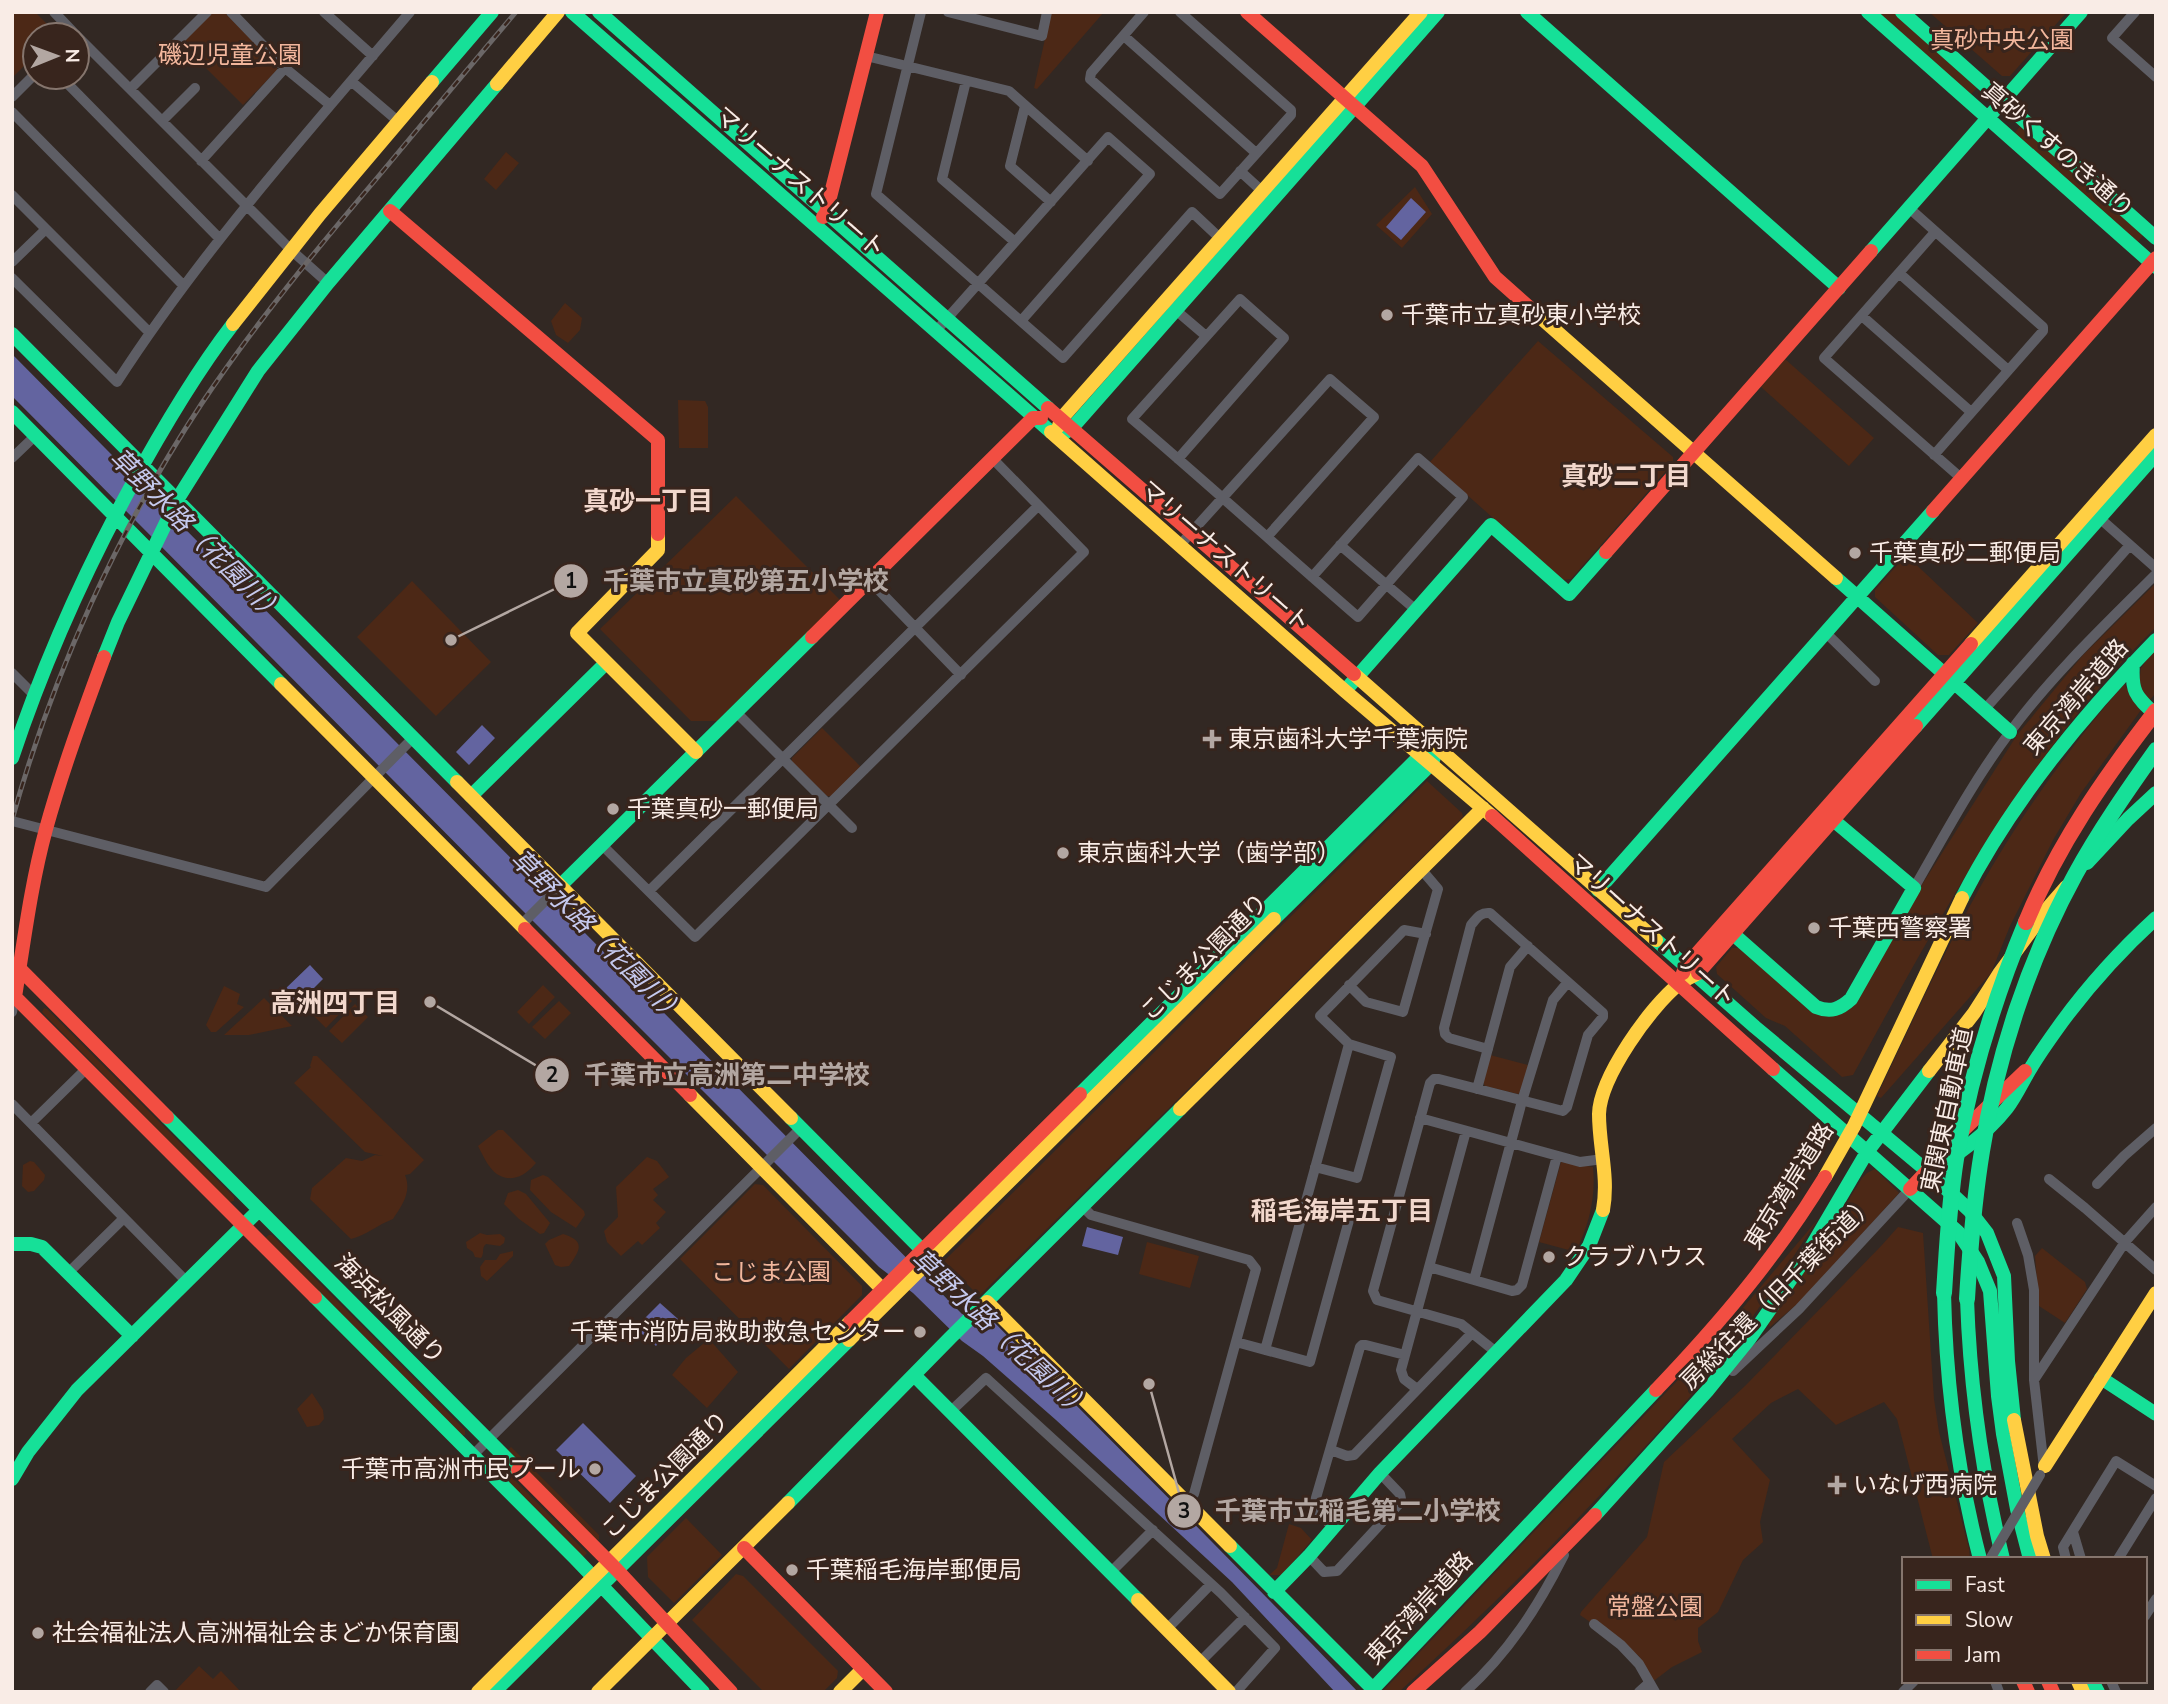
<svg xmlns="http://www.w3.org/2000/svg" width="2168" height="1704" font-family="'Nunito Sans','Noto Sans JP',sans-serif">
	<rect width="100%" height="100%" fill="#322823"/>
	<path fill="#4c2816" d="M12 12H35L54 31V35H35V55L12 78Z
		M212 12H224L277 65V70L243 105 182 44Z
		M1051 12H1104L1037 89 1034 88Z
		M1877 12H1894L1978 87 1970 95Z
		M1929 12H2067L2010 76H2002Z
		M2021 125 2144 234 2137 243 2014 134Z
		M506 152 519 163 496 190 484 179Z
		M1415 187 1432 214 1402 248 1376 225Z
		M565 303 582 318 580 330 568 343 556 335 551 321Z
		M1538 341 1673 457V463L1571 579 1563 580 1430 462Z
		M1785 359 1874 438 1849 466 1761 387Z
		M678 400 705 401 708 407V448H679Z
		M736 496 840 600 717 721H691L600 629Z
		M1906 555 1978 623 1949 655H1938L1875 597V590Z
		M412 581 491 662 436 716 357 637Z
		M2156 583V627C2024 756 1941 916 1853 1075L1842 1077 1785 1026 1766 1018 1717 974 1716 967 1732 948H1740L1811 1012 1819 1015H1832L1918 891 2017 735 2083 655Z
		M2156 647V693L2148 702 2138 692 2141 668Z
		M2124 684 2141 710 2081 793 2053 840 2010 926 1991 973 1881 1098 1877 1096C1910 1027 1942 956 1979 889 2020 816 2070 747 2124 684Z
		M822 728 861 767 832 796H827L792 762V758Z
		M1427 781 1462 813 1463 817 979 1296 944 1261Z
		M543 985 555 997 529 1024 517 1012Z
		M224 986 240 994 237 1004 244 1007 216 1032H211L206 1025Z
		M340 989 352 1001 326 1028 314 1016Z
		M264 998 292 1026 249 1035H224Z
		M559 1001 571 1013 545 1039 532 1027Z
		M355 1004 368 1017 342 1043 329 1031Z
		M44 1008 47 1009 234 1197V1201L229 1202 42 1012Z
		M1490 1055 1528 1065 1521 1092 1518 1094 1485 1086 1483 1082Z
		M313 1056H317L424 1160 410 1174 405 1175C412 1192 402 1205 393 1219 377 1225 367 1235 351 1239L310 1199 312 1188 346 1158 362 1161 375 1155 383 1156 365 1152 294 1083 311 1067 310 1066Z
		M498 1130H503L536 1163C530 1170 522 1177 513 1178 493 1180 486 1161 478 1146Z
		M647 1157 657 1161 669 1177 653 1189 658 1195 653 1200 666 1212 656 1223 660 1228 642 1245 638 1241 621 1256 607 1242 604 1231 618 1217 616 1187Z
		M30 1161 34 1162 45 1175 44 1180 34 1191 28 1192 22 1186 23 1165Z
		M1561 1162 1593 1167C1596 1198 1589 1224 1576 1252L1539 1242Z
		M1875 1169 1899 1193 1802 1300 1770 1327 1768 1323 1811 1261 1862 1178 1867 1173Z
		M543 1175 548 1177 584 1211 585 1215 576 1228 551 1212 530 1190 531 1180Z
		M755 1184 763 1185 862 1286V1295L789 1369 680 1259Z
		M518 1190 526 1194 550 1223 544 1233 540 1234 519 1219 504 1204 508 1193Z
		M1818 1219C1788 1265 1758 1312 1724 1355 1694 1394 1660 1431 1626 1467 1554 1546 1477 1620 1399 1692H1382L1714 1342Z
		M1898 1227 1923 1233 1934 1399 1939 1432 1969 1549 1970 1559H1933L1897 1419 1884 1402 1836 1425 1798 1389 1771 1403 1732 1439 1770 1480 1760 1522 1763 1542 1743 1560 1718 1612 1698 1628V1641L1702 1652 1672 1667 1651 1683 1639 1656 1580 1615 1581 1612 1647 1537 1664 1462 1746 1385 1882 1245Z
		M480 1233 487 1235 500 1234 505 1238 504 1243 500 1246 486 1244C481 1248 485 1253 481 1258L475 1257 473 1252 467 1248 466 1242Z
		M563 1234C586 1241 580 1250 569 1266L561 1267 555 1265 545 1244 549 1240Z
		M269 1235H272L465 1430V1435H462L267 1239 266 1237Z
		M1147 1242 1199 1256 1190 1288 1139 1274Z
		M2042 1248 2085 1282 2087 1289 2065 1323 2039 1306 2035 1256Z
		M513 1251V1256L487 1281 481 1276 480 1267 485 1260H496L500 1254Z
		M709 1339 738 1372 707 1408 672 1375 686 1358Z
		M312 1393 323 1410 324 1419 319 1425 307 1427 297 1409Z
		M511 1447 599 1535V1540L594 1538 508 1450Z
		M493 1461H496L587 1553 583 1557 492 1466Z
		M686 1518 722 1555 674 1603 648 1577 647 1557Z
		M1289 1524 1301 1528 1312 1540 1282 1575H1269L1277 1568Z
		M736 1574 743 1576 838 1671 837 1678 823 1692H764L692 1620Z
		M199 1666 213 1679 221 1671 241 1692H174Z"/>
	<path fill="#6364a0" d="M1411 198 1426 212 1401 240 1386 227Z
		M12 354 962 1314 987 1315C1111 1441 1236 1564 1358 1692H1335L1232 1582 1056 1420 983 1356 962 1341 913 1293 879 1267 516 904 12 396Z
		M482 725 495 738 469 765 456 752Z
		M310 965 323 979 297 1005 283 991Z
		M1087 1227 1123 1237 1118 1255 1082 1246Z
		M660 1303 678 1319 656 1346 635 1328Z
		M583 1423 636 1476 610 1503 556 1450Z"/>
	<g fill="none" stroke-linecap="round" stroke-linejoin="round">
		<path stroke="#5e5e65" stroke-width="10" d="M54 12 76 35
			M231 12 285 68 330 105
			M324 12 373 56
			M921 12 876 194 1063 358 1192 212 1225 243
			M948 12 1042 36 1047 12
			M1144 12 1091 73 1090 79 1220 194 1291 115V110L1180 12
			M2135 12 2112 38 2156 77
			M77 36 291 250 328 283
			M1124 36 1256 153
			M866 56 1009 91 1088 161
			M61 77 219 238
			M351 81 399 122
			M966 81 942 179 1015 242
			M130 89 207 12
			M12 97 35 74
			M1025 106 1010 166 1051 202
			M12 112 183 285
			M162 121 195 88
			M201 161 285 68
			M1240 171 1263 192
			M12 195 149 332
			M1909 208 2043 327V331L1934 455
			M1935 232 1824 358 1961 478
			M12 262 46 229
			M1899 273 2008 370
			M12 278 117 382C203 249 308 132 410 12
			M1172 307 1206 336
			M1862 316 1971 412
			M936 331 1108 137 1150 174 1021 321
			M12 458 35 436
			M1178 459 1284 338 1240 299 1132 419C1208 484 1282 551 1358 617L1463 497 1418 458 1312 577
			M2096 515 2156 568
			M1340 545 1416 610
			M1179 546 1330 379 1374 417 1267 537
			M869 580 961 675
			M1825 632 1875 681
			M12 673 34 695
			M1985 709 2130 545
			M736 712 852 828
			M12 821 266 887 413 738
			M602 845 695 937 1084 552 992 458
			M1914 888C1944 836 1973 781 2010 732 2052 675 2106 624 2156 574
			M649 891 1038 506
			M521 925 560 886
			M1349 985 1366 1002 1403 1012 1438 889 1421 869
			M12 1012 15 997
			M1488 1049 1449 1038 1445 1034 1444 1028 1471 925C1477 918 1480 912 1490 913L1603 1013V1017L1588 1035 1567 1107 1563 1111 1439 1079H1434L1430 1083 1373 1291 1377 1300 1461 1324 1496 1352
			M1477 1089 1510 967 1528 946
			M12 1104 187 1282
			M1420 1118 1580 1162 1603 1159
			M31 1123 87 1068
			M1315 1167 1357 1178 1391 1057 1349 1044 1320 1016 1404 930 1426 934
			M2049 1179 2085 1208 2156 1270
			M2097 1184 2124 1156 2156 1128
			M1306 1201 1349 1044
			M1083 1207 1091 1215 1249 1260 1256 1269 1194 1494 1186 1503
			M2017 1223 2028 1255 2034 1290V1380L2044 1468
			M1429 1267 1512 1291 1517 1290 1522 1285 1557 1156
			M69 1272 124 1218
			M1474 1280 1522 1101 1553 1000 1568 982
			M1236 1342 1310 1362 1351 1213 1306 1201 1265 1350
			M1733 1371 1799 1309 1910 1189
			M2034 1380 2125 1242 2156 1207
			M1417 1389 1404 1379 1401 1370 1466 1131
			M950 1412 986 1378 1221 1593 1275 1648 1236 1692
			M1331 1450 1347 1456 1354 1455 1472 1333
			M473 1455 801 1128
			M1334 1528 1313 1508 1360 1347 1362 1345H1366L1405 1355
			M2073 1532 2081 1559
			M1309 1556 1324 1572 1337 1571 1398 1505 1401 1499 1400 1494 1380 1473
			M2066 1559 2063 1547 2116 1461 2156 1486
			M2118 1559 2156 1498
			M1111 1572 1153 1530
			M2145 1616 2156 1599
			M1594 1624 1621 1645 1639 1664 1655 1692
			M1167 1629 1211 1584
			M1200 1662 1245 1617
			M1995 1681 1999 1692
			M2111 1681 2116 1692
			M150 1692 157 1685 164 1692
			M1465 1692C1508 1653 1538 1607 1564 1555
			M1639 1692 1649 1683
			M1903 1692 1914 1681"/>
		<path stroke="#16e098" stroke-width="14" d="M572 12 1051 432
			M599 12 1048 408
			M1527 12 1839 288
			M1868 12 2156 267
			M1902 12 2156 238
			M432 82 492 12
			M1871 251 2081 12
			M12 334 457 782
			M12 412 281 684
			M1066 432 1072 428 1438 12
			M1836 578 2010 732
			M104 657 118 622 177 500 258 371 328 283 497 84
			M2133 663C2131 691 2135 696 2156 715
			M1350 685 1491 525 1569 594 1606 552
			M1916 726 2156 454
			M12 758C43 665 82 577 129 490 160 433 193 376 233 324
			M471 796 606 663
			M2087 863 2128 819 2156 793
			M560 886 812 637
			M1598 890 1933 511
			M1962 898C2011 802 2081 717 2156 640
			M1274 919 1432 763 1435 754
			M1732 933 1816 1007C1831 1013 1840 1009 1851 999L1914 888 1826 814
			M1656 940 1755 1027 1927 1171 1969 1210 1987 1233 2004 1276 2008 1361 2014 1420
			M1773 1069 1958 1232 1978 1262 1990 1291 1998 1396 2003 1434 2017 1509 2030 1559
			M1080 1094 1422 754 1430 750
			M167 1117 518 1470
			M791 1118 929 1257
			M1927 1171C1954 1160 1989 1131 2007 1108 2017 1095 2023 1080 2032 1066 2041 1051 2052 1036 2062 1022 2090 984 2121 950 2156 918
			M12 1244H31L42 1247 132 1336
			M1944 1293C1946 1384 1957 1471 1980 1559
			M315 1297 575 1558 703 1692
			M1967 1299C1970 1387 1982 1473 2003 1559
			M914 1375 1138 1600
			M2101 1378 2156 1414
			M12 1479 28 1452 77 1390 259 1210
			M788 1503 950 1338 1180 1109
			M1595 1515 1707 1391 1750 1338 1800 1266 1867 1152 1929 1071
			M1230 1546 1373 1689
			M1274 1592 1309 1556 1380 1473 1566 1280 1589 1246 1603 1210
			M2092 1681 2098 1692
			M494 1692 849 1340
			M1370 1692 1656 1390"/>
		<path stroke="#ffcf43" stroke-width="14" d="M497 84 558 12
			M1531 309 1836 578
			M233 324 320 214 432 82
			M1059 426 1061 419 1421 12
			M1051 432 1345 691 1492 816
			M658 534V550L577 633 696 752
			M1971 644 2156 435
			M1354 674 1656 940
			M281 684 525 929
			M457 782 791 1118
			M1929 1071 1974 1013 1999 974 2046 910 2066 887
			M690 1095 889 1296
			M1180 1109 1483 808
			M1825 1177 1854 1126 1962 898
			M1603 1210C1609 1177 1599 1147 1599 1114 1600 1077 1651 1006 1679 984 1685 979 1692 977 1698 973
			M987 1302 1230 1546
			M849 1340 1274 919
			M2014 1420 2037 1536 2044 1559
			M2045 1466 2156 1293
			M1138 1600 1229 1692
			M2078 1681 2083 1692
			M478 1692 850 1322
			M598 1692 788 1503
			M840 1692 863 1669"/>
		<path stroke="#f24e42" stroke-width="14" d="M1247 12 1422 166 1495 277 1531 309
			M390 211 658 440V534
			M823 217 826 213 877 12
			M1048 408 1354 674
			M1933 511 2156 258
			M1606 552 1871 251
			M812 637 1033 418H1041
			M1492 816 1773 1069
			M525 929 690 1095
			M16 965 167 1117
			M1683 973 1686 966 1971 644
			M1698 973 1916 726
			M12 994 315 1297
			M15 997C24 941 31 884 46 829 62 771 83 714 104 657
			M1910 1189 1927 1171 1932 1160 2025 1071
			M850 1322 1080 1094
			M1656 1390C1719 1324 1777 1256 1825 1177
			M518 1470 617 1570 731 1692
			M744 1548 886 1692
			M2023 1681 2028 1692
			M2048 1681 2053 1692
			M1413 1692 1480 1632 1595 1515"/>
		<g stroke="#6b6767" stroke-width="5">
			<path id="rail" d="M12 820C53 673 118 530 202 403 255 324 315 251 377 178 423 123 469 67 516 12"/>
		</g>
		<use href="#rail" stroke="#38251d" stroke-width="2.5" stroke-dasharray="8" stroke-linecap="butt"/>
		<path stroke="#5e5e65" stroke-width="10" d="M1990 1559 2040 1475"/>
		<path stroke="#16e098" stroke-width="16" d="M1944 1293C1947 1248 1949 1203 1956 1159 1970 1077 1994 999 2026 922
			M1967 1299C1970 1249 1974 1200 1982 1151 1997 1056 2029 959 2075 875 2099 831 2127 791 2156 750"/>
		<path stroke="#f24e42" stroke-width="16" d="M2026 922C2058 844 2105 777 2156 711"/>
	</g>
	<g fill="#b3a7a2" stroke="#38251d" stroke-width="2.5">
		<circle cx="1387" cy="315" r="7"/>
		<circle cx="1855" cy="553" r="7"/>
		<path d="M1208.5 728.5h7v7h7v7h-7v7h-7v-7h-7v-7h7z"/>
		<circle cx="613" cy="809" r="7"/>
		<circle cx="1063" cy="853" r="7"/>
		<circle cx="1814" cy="928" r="7"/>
		<circle cx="1549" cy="1257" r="7"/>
		<circle cx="920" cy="1332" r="7"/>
		<circle cx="595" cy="1469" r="7"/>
		<path d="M1833.5 1474.5h7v7h7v7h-7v7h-7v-7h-7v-7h7z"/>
		<circle cx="792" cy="1570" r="7"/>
		<circle cx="38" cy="1633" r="7"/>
	</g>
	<g text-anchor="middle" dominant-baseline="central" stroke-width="6" stroke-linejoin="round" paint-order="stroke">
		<g font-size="24" fill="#f2b69c" stroke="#38251d">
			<text x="2002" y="40">真砂中央公園</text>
			<text x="230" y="55">磯辺児童公園</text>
			<text x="771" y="1272">こじま公園</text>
			<text x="1655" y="1607">常盤公園</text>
		</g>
		<g font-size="24" fill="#f9ece6" stroke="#38251d">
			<text transform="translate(2058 150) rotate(41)">真砂くすのき通り</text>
			<text transform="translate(800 182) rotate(41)">マリーナストリート</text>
			<text transform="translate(1225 556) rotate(41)">マリーナストリート</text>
			<text transform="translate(2076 697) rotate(-49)">東京湾岸道路</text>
			<text transform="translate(1652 930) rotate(42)">マリーナストリート</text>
			<text transform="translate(1204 957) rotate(-45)">こじま公園通り</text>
			<text transform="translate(1947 1110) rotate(-78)">東関東自動車道</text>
			<text transform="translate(1789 1186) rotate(-58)">東京湾岸道路</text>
			<text transform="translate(1778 1292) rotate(-45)">房総往還（旧千葉街道）</text>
			<text transform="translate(390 1309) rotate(45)">海浜松風通り</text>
			<text transform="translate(665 1475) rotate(-45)">こじま公園通り</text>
			<text transform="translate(1419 1608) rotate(-47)">東京湾岸道路</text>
		</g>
		<g font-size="24" fill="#f9ece6" stroke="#38251d" text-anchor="start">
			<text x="1401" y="315">千葉市立真砂東小学校</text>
			<text x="1869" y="553">千葉真砂二郵便局</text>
			<text x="1228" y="739">東京歯科大学千葉病院</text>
			<text x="627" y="809">千葉真砂一郵便局</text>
			<text x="1077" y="853">東京歯科大学（歯学部）</text>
			<text x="1828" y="928">千葉西警察署</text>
			<text x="1563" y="1257">クラブハウス</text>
			<text x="906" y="1332" text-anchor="end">千葉市消防局救助救急センター</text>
			<text x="581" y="1469" text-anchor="end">千葉市高洲市民プール</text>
			<text x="1853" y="1485">いなげ西病院</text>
			<text x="806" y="1570">千葉稲毛海岸郵便局</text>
			<text x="52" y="1633">社会福祉法人高洲福祉会まどか保育園</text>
		</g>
		<g font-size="26" font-weight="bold" fill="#f2d8cd" stroke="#38251d">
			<text x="1626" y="476">真砂二丁目</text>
			<text x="648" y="501">真砂一丁目</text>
			<text x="335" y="1003">高洲四丁目</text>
			<text x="1342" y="1211">稲毛海岸五丁目</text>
		</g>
		<g font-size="26" font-style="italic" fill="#c5c9ee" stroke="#38251d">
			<text transform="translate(197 536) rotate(45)">草野水路（花園川）</text>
			<text transform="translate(598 937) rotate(45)">草野水路（花園川）</text>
			<text transform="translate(1001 1334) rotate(43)">草野水路（花園川）</text>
		</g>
	</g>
	<path fill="none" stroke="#b3a7a2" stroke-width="2.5" d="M451 640L571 581M430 1002L552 1075M1149 1384L1184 1511"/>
	<g fill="#b3a7a2" stroke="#38251d" stroke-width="2.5">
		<circle cx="451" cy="640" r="7"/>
		<circle cx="430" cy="1002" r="7"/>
		<circle cx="1149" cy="1384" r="7"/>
		<circle cx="571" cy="581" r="18"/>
		<circle cx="552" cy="1075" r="18"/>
		<circle cx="1184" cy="1511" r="18"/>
	</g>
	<g font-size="21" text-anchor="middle" font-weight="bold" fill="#111">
		<text x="571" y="588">1</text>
		<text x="552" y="1082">2</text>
		<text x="1184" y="1518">3</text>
	</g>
	<g font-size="26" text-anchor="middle" font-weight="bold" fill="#b3a7a2" stroke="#38251d" stroke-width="6" stroke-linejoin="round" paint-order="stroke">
		<text x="746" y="590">千葉市立真砂第五小学校</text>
		<text x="727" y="1084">千葉市立高洲第二中学校</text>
		<text x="1358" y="1520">千葉市立稲毛第二小学校</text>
	</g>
	<rect width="2168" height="1704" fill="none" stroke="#f9ece6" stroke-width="28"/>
	<rect x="1902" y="1557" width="245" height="126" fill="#38251d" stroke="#85756d" stroke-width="2"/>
	<rect x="1916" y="1580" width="35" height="10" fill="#16e098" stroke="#85756d" stroke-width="2"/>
	<text x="1965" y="1592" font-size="21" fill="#f9ece6">Fast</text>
	<rect x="1916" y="1615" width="35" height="10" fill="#ffcf43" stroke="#85756d" stroke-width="2"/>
	<text x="1965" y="1627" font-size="21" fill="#f9ece6">Slow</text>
	<rect x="1916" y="1650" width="35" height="10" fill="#f24e42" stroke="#85756d" stroke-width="2"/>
	<text x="1965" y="1662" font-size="21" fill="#f9ece6">Jam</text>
	<g transform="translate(56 56) rotate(89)"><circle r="33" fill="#38251d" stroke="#85756d" stroke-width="2"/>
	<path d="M0-5L12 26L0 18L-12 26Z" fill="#b3a7a2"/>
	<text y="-10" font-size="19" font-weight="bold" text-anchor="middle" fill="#f9ece6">N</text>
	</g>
</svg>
